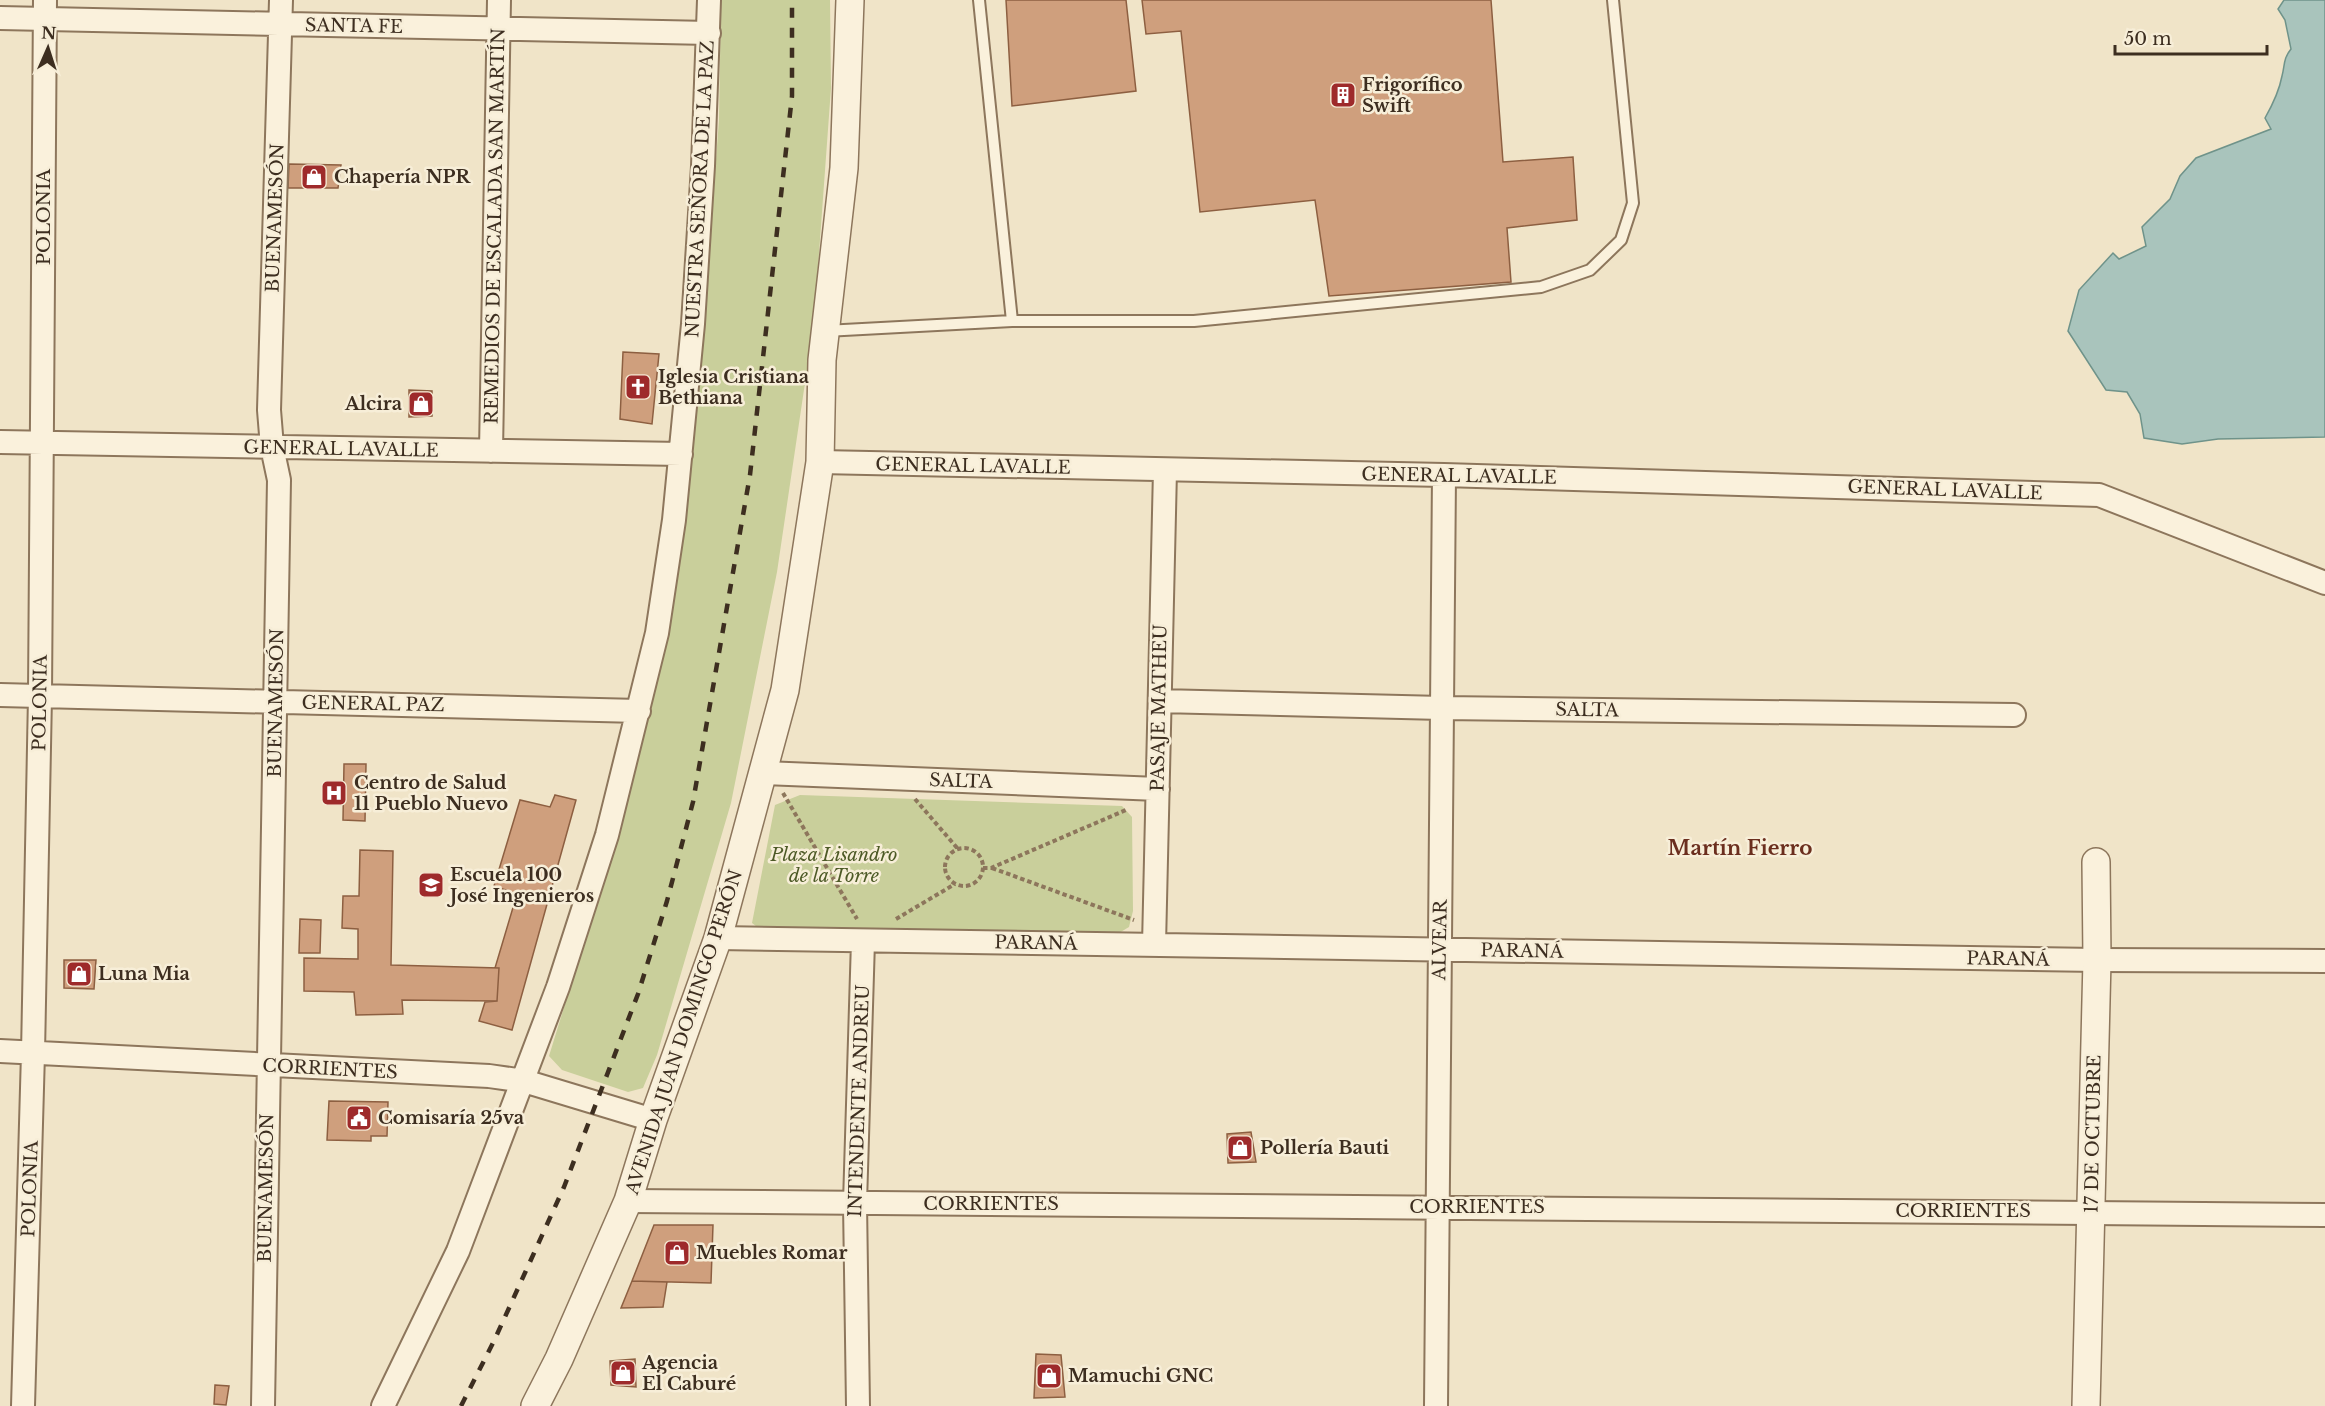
<svg xmlns="http://www.w3.org/2000/svg" width="2325" height="1406" font-family="'Libre Baskerville',serif">
	<rect width="100%" height="100%" fill="#f0e4c8"/>
	<path fill="#c9cf9b" d="M721 0H830L831 88 814 322 777 572 731 803 657 1055 643 1088 628 1092 562 1070 549 1056 628 800 670 622 698 394 719 120Z
		M800 795 1122 806 1132 817 1133 911 1129 927 1114 936 765 933 752 923 775 805Z"/>
	<path fill="#a9c4bc" stroke="#6f938a" stroke-width="1.5" d="M2284 0H2325V437L2218 439 2182 444 2144 438 2140 414 2127 392 2106 390 2068 331 2079 290 2113 253 2119 259 2146 246 2142 227 2170 199 2180 176 2196 158 2271 129 2265 118C2273 104 2279 92 2282 76 2285 65 2283 59 2291 49L2285 20 2278 9Z"/>
	<path fill="#cf9f7d" stroke="#8d5f41" stroke-width="1.5" d="M1006 0H1126L1136 91 1012 106Z
		M1142 0H1491L1503 162 1573 157 1577 220 1507 228 1511 282 1329 296 1315 200 1200 212 1181 31 1146 34Z
		M289 164 341 165 338 188H288Z
		M623 352 659 354 652 424 620 419Z
		M409 390 432 391V416L409 417Z
		M344 764H366L365 821 343 820Z
		M555 795 576 800 512 1030 479 1021 485 1002 497 1001 499 968H495L517 894 494 886 520 800 550 807Z
		M360 850 393 851 391 965 499 968 497 1001 402 1000 403 1014 356 1015 354 992 304 991V958L358 959V929L342 928 343 896H359Z
		M300 919 321 920 320 953H299Z
		M64 960H96L94 989 64 988Z
		M329 1101 388 1102 387 1136H371V1141L327 1140Z
		M1251 1132 1256 1162 1228 1163 1227 1134Z
		M654 1225H713L711 1283 632 1281Z
		M632 1281 667 1282 663 1307 621 1308Z
		M1036 1354 1061 1355 1065 1397 1034 1398Z
		M635 1359 636 1387 611 1385 610 1361Z
		M215 1385 229 1386 226 1405 214 1404Z"/>
	<g fill="none" stroke-linecap="round" stroke-linejoin="round">
		<g stroke="#8d765c" stroke-width="14">
			<path id="service" d="M979 0 1012 321
				M825 331 1012 321H1194L1541 287 1590 270 1621 240 1633 203 1613 0"/>
		</g>
		<g stroke="#8d765c" stroke-width="26">
			<path id="minor" d="M0 18 709 33
				M0 442 681 454
				M491 451 499 0
				M820 462 1444 475 2099 495 2325 583
				M0 695 639 711
				M1160 701 1442 708 2014 715
				M764 773 1158 789
				M718 938 2097 960 2325 961
				M1154 945 1165 470
				M0 1051 489 1076 524 1081 653 1120
				M628 1201 2325 1215
				M23 1406 33 1053 40 696 45 0
				M263 1406 279 480 272 447 269 410 281 0
				M383 1406 458 1251 558 987 607 835 657 633 674 520 693 324 703 166 709 0
				M858 1406 855 1203 863 941
				M1436 1406 1444 475"/>
		</g>
		<g stroke="#8d765c" stroke-width="30">
			<path id="tertiary" d="M535 1406 559 1359 628 1201 653 1120 718 938 785 690 820 462 822 360 844 168 850 0
				M2086 1406 2097 960 2096 862"/>
		</g>
		<path stroke="#8d765c" stroke-width="4" stroke-dasharray="4.5 3" stroke-linecap="butt" d="M783 793 857 919
			M915 799 958 849
			M945 867a19 19 0 1 1 38 0a19 19 0 1 1-38 0Z
			M983 868H991L1126 810
			M992 868 1134 920
			M896 919 955 884"/>
		<use href="#service" stroke="#faf1dc" stroke-width="10"/>
		<use href="#minor" stroke="#faf1dc" stroke-width="22"/>
		<use href="#tertiary" stroke="#faf1dc" stroke-width="27"/>
		<path stroke="#3d2e20" stroke-width="4.5" stroke-dasharray="10 10" stroke-linecap="butt" d="M461 1406 494 1341 564 1187 638 994 667 901 693 802 750 475 792 96V0"/>
	</g>
	<defs>
		<g id="building-square" transform="scale(1.35)"><rect x="-9" y="-9" width="18" height="18" rx="4" fill="#9e2a2b" stroke="#f7eed8"/><path d="M-4-6H4V6H1V3H-1V6H-4ZM-2.5-4.3h1.7v1.8h-1.7ZM.8-4.3h1.7v1.8H.8ZM-2.5-1h1.7V.8h-1.7ZM.8-1h1.7V.8H.8Z" fill="#fff"/></g>
		<g id="shop-square" transform="scale(1.35)"><rect x="-9" y="-9" width="18" height="18" rx="4" fill="#9e2a2b" stroke="#f7eed8"/><path d="M-5-2.5h2.3a2.7 3.5 0 0 1 5.4 0H5L5.5 6h-11ZM-1.5-2.5h3a1.5 2.3 0 0 0-3 0Z" fill="#fff"/></g>
		<g id="church-square" transform="scale(1.35)"><rect x="-9" y="-9" width="18" height="18" rx="4" fill="#9e2a2b" stroke="#f7eed8"/><path d="M-1.2-6h2.4v3.5h3.3v2.4h-3.3V6h-2.4V-.1h-3.3v-2.4h3.3Z" fill="#fff"/></g>
		<g id="hospital-square" transform="scale(1.35)"><rect x="-9" y="-9" width="18" height="18" rx="4" fill="#9e2a2b" stroke="#f7eed8"/><path d="M-5-5h3v3.5h4V-5h3V5h-3V1.5h-4V5h-3Z" fill="#fff"/></g>
		<g id="school-square" transform="scale(1.35)"><rect x="-9" y="-9" width="18" height="18" rx="4" fill="#9e2a2b" stroke="#f7eed8"/><path d="M0-5L7-2L0 1L-7-2ZM-4 1L0 2.5L4 1V4Q0 6-4 4Z" fill="#fff"/></g>
		<g id="civic-square" transform="scale(1.35)"><rect x="-9" y="-9" width="18" height="18" rx="4" fill="#9e2a2b" stroke="#f7eed8"/><path d="M-.6-6.5H3V-4.5H.6V-3L4-1V1h2V6H-6V1h2V-1L-.6-3ZM-1.2 2.5V6h2.4V2.5Z" fill="#fff"/></g>
	</defs>
	<g fill-rule="evenodd">
		<use href="#building-square" x="1343" y="95"/>
		<use href="#shop-square" x="314" y="177"/>
		<use href="#church-square" x="638" y="387"/>
		<use href="#shop-square" x="421" y="404"/>
		<use href="#hospital-square" x="334" y="793"/>
		<use href="#school-square" x="431" y="885"/>
		<use href="#shop-square" x="79" y="974"/>
		<use href="#civic-square" x="359" y="1118"/>
		<use href="#shop-square" x="1240" y="1148"/>
		<use href="#shop-square" x="677" y="1253"/>
		<use href="#shop-square" x="623" y="1373"/>
		<use href="#shop-square" x="1049" y="1376"/>
	</g>
	<g text-anchor="middle" dominant-baseline="central" stroke-width="5" stroke-linejoin="round" paint-order="stroke">
		<g font-size="18" fill="#3d2e20" stroke="#f7eed8">
			<text transform="translate(354 26) rotate(1)">SANTA FE</text>
			<text transform="translate(700 189) rotate(-87)">NUESTRA SEÑORA DE LA PAZ</text>
			<text transform="translate(44 217) rotate(-90)">POLONIA</text>
			<text transform="translate(275 218) rotate(-88)">BUENAMESÓN</text>
			<text transform="translate(495 226) rotate(-89)">REMEDIOS DE ESCALADA SAN MARTÍN</text>
			<text transform="translate(341 449) rotate(1)">GENERAL LAVALLE</text>
			<text transform="translate(973 466) rotate(1)">GENERAL LAVALLE</text>
			<text transform="translate(1459 476) rotate(1)">GENERAL LAVALLE</text>
			<text transform="translate(1945 490) rotate(2)">GENERAL LAVALLE</text>
			<text transform="translate(40 703) rotate(-89)">POLONIA</text>
			<text transform="translate(276 703) rotate(-89)">BUENAMESÓN</text>
			<text transform="translate(373 704) rotate(1)">GENERAL PAZ</text>
			<text transform="translate(1159 708) rotate(-89)">PASAJE MATHEU</text>
			<text transform="translate(1587 710) rotate(1)">SALTA</text>
			<text transform="translate(961 781) rotate(2)">SALTA</text>
			<text transform="translate(1440 940) rotate(-89)">ALVEAR</text>
			<text transform="translate(1036 943) rotate(1)">PARANÁ</text>
			<text transform="translate(1522 951) rotate(1)">PARANÁ</text>
			<text transform="translate(2008 959) rotate(1)">PARANÁ</text>
			<text transform="translate(684 1032) rotate(-72)">AVENIDA JUAN DOMINGO PERÓN</text>
			<text transform="translate(330 1069) rotate(3)">CORRIENTES</text>
			<text transform="translate(859 1101) rotate(-88)">INTENDENTE ANDREU</text>
			<text transform="translate(2093 1134) rotate(-89)">17 DE OCTUBRE</text>
			<text transform="translate(266 1188) rotate(-89)">BUENAMESÓN</text>
			<text transform="translate(30 1189) rotate(-88)">POLONIA</text>
			<text x="991" y="1204">CORRIENTES</text>
			<text x="1477" y="1207">CORRIENTES</text>
			<text x="1963" y="1211">CORRIENTES</text>
		</g>
		<g font-size="18" font-weight="bold" fill="#3d2e20" stroke="#f7eed8" text-anchor="start">
			<text x="1362" y="85">Frigorífico<tspan x="1362" dy="21">Swift</tspan></text>
			<text x="334" y="177">Chapería NPR</text>
			<text x="658" y="377">Iglesia Cristiana<tspan x="658" dy="21">Bethiana</tspan></text>
			<text x="402" y="404" text-anchor="end">Alcira</text>
			<text x="354" y="783">Centro de Salud<tspan x="354" dy="21">11 Pueblo Nuevo</tspan></text>
			<text x="450" y="875">Escuela 100<tspan x="450" dy="21">José Ingenieros</tspan></text>
			<text x="98" y="974">Luna Mia</text>
			<text x="378" y="1118">Comisaría 25va</text>
			<text x="1260" y="1148">Pollería Bauti</text>
			<text x="696" y="1253">Muebles Romar</text>
			<text x="642" y="1363">Agencia<tspan x="642" dy="21">El Caburé</tspan></text>
			<text x="1068" y="1376">Mamuchi GNC</text>
		</g>
		<g font-size="18" font-style="italic" fill="#4d5a26" stroke="#f7eed8">
			<text x="834" y="855">Plaza Lisandro<tspan x="834" dy="21">de la Torre</tspan></text>
		</g>
		<g font-size="20" font-weight="bold" fill="#6b2e1e" stroke="#f7eed8">
			<text x="1740" y="848">Martín Fierro</text>
		</g>
	</g>
	<g transform="translate(48 48) rotate(3)" stroke="#f7eed8" stroke-width="4.5" paint-order="stroke">
	<path d="M0-4.5L10 22L0 15L-10 22Z" fill="#3d2e20"/>
	<text y="-9" font-size="16" font-weight="bold" text-anchor="middle" fill="#3d2e20">N</text>
	</g>
	<path d="M2115 45v9h152v-9" fill="none" stroke="#3d2e20" stroke-width="3"/>
	<text x="2124" y="45" font-size="18" fill="#3d2e20" stroke="#f7eed8" stroke-width="4.5" paint-order="stroke">50 m</text>
</svg>
